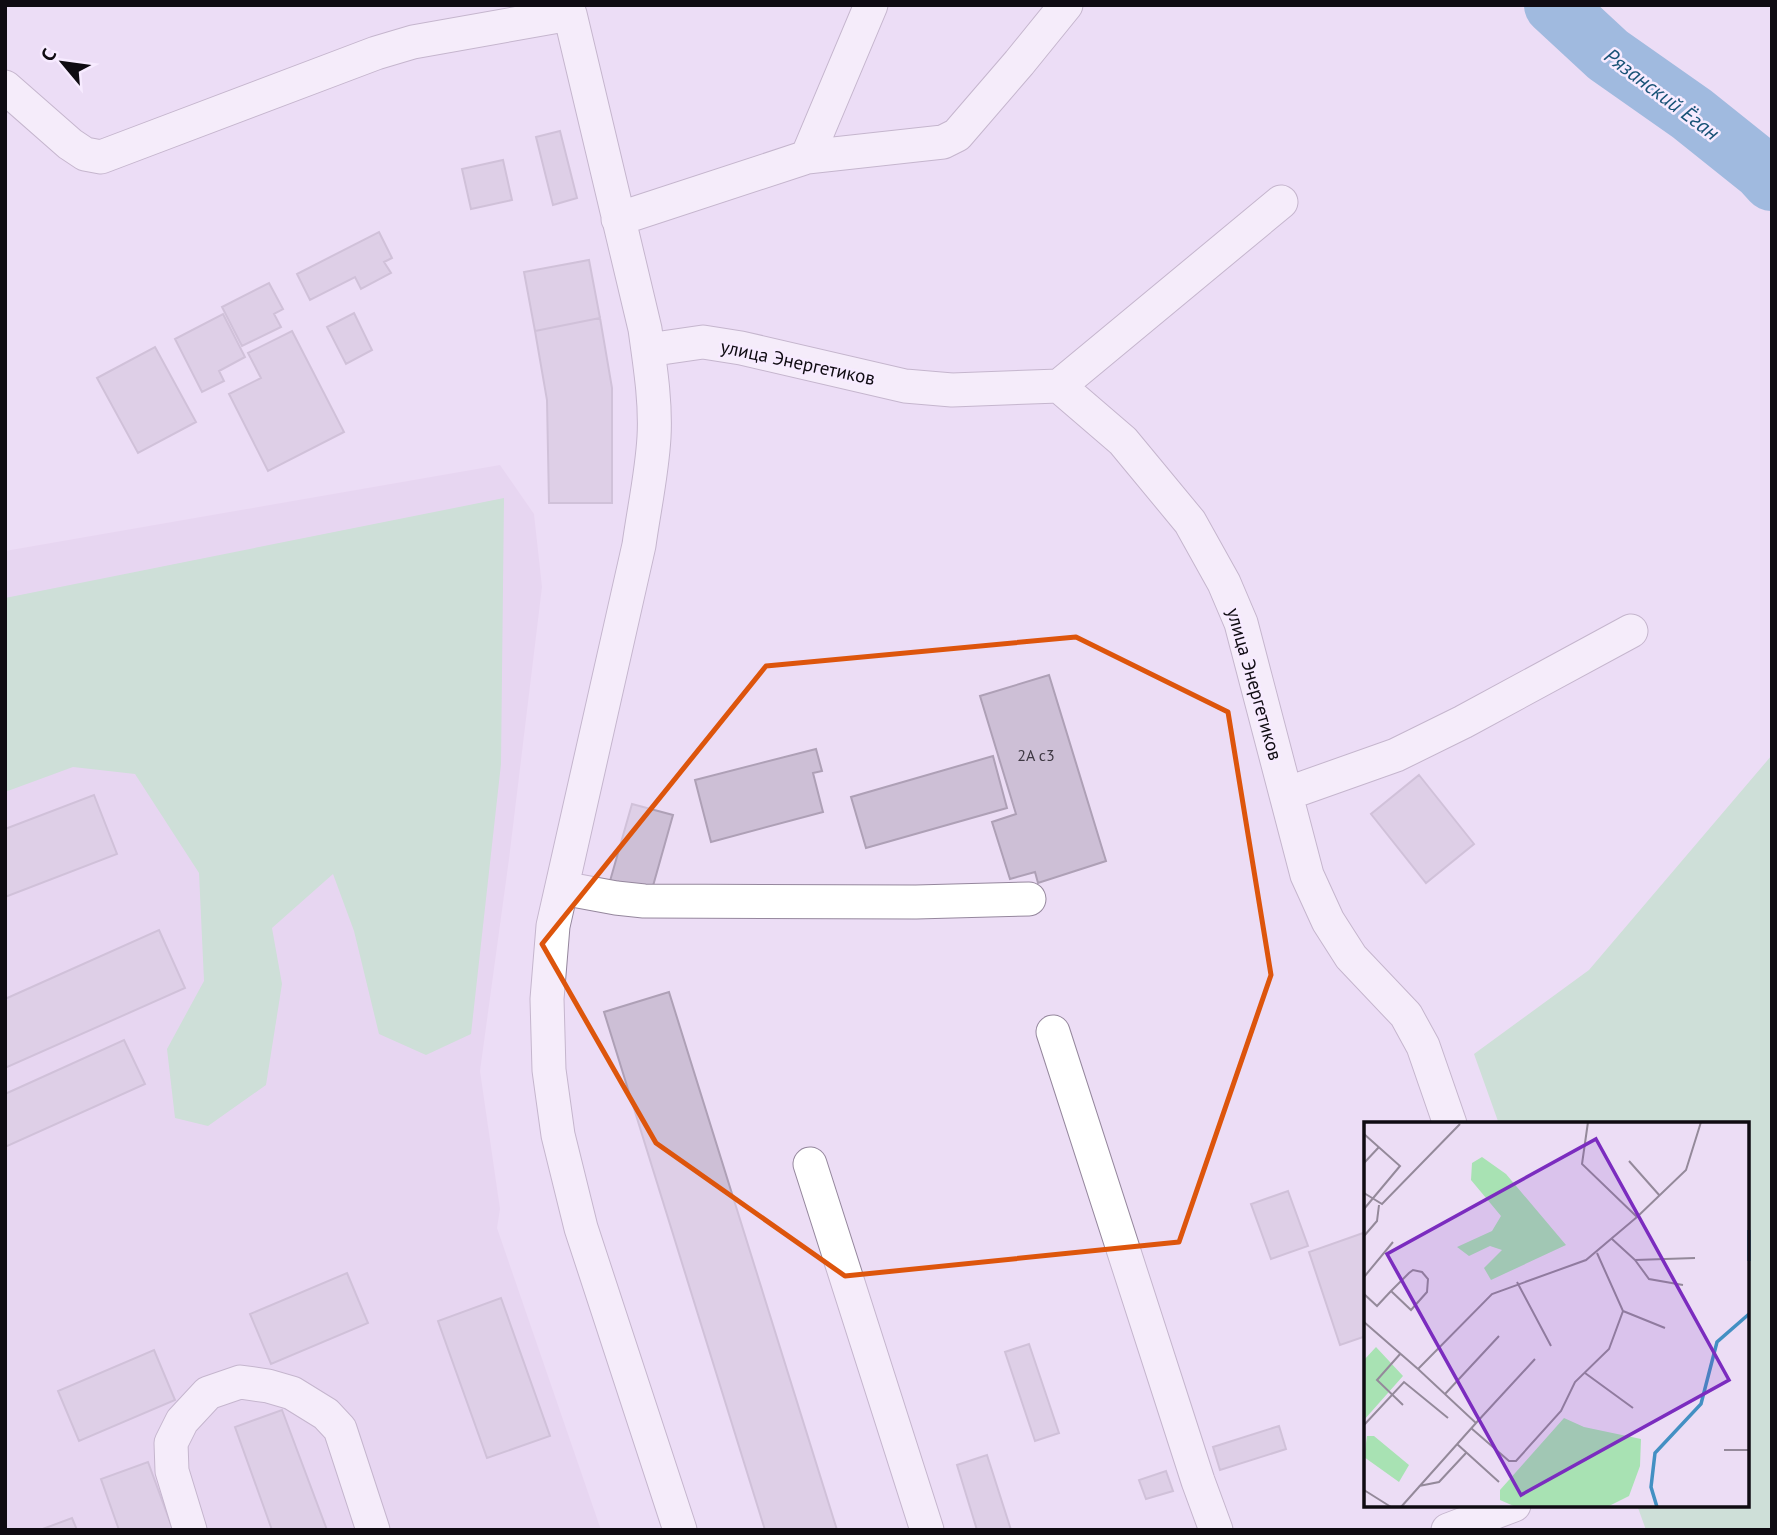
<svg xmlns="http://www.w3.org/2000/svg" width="1777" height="1535" font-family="'PT Sans',sans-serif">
	<rect width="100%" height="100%" fill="#ecddf5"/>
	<path fill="#e1ceec" d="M500 465 534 514 542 587 509 859 480 1071 500 1209 497 1228 601 1530H5V551Z"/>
	<path fill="#a8e2b3" d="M504 498 501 764 471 1034 426 1055 379 1034 354 931 333 874 272 928 282 984 266 1085 208 1126 175 1118 167 1049 204 981 199 873 135 774 73 767 5 792V598Z
		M1772 755V1530H1646L1637 1505H1747V1124H1499L1474 1054 1589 970Z"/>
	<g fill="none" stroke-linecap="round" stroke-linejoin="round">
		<path stroke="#4390c3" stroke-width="60" d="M1554 5 1608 55 1692 114 1762 170 1772 181"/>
	</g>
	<path fill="#cdbfd6" stroke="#aea0b6" stroke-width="2" d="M560 131 577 198 553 205 536 137Z
		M503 160 512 200 471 209 462 169Z
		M379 232 392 258 384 262 391 273 361 289 355 277 310 300 297 274Z
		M589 260 600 318 535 331 524 272Z
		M269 283 283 309 274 314 281 327 242 346 222 307Z
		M354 313 372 350 346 364 327 327Z
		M223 314 245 357 219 371 224 381 202 392 175 339Z
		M600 318 612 388V503H549L547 400 535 331Z
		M292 331 344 432 268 471 229 394 261 378 248 353Z
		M155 347 196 422 138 453 97 378Z
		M1049 675 1106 861 1038 883 1035 872 1010 879 992 822 1016 814 980 696Z
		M816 749 822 771 813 773 823 812 711 842 695 780Z
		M993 756 1007 808 866 848 851 797Z
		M1419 775 1474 844 1426 883 1371 814Z
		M94 795 117 854 5 897V829Z
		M632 804 673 815 651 893 610 881Z
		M159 930 185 988 5 1068V999Z
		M669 992 837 1530H765L604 1012Z
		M124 1040 145 1084 5 1147V1094Z
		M1288 1191 1308 1246 1271 1259 1251 1204Z
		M1366 1232V1336L1340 1345 1309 1252Z
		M347 1273 368 1323 271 1364 250 1314Z
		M501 1298 550 1436 487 1458 438 1321Z
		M1029 1344 1059 1433 1035 1441 1005 1352Z
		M154 1350 175 1400 79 1441 58 1391Z
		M282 1410 327 1530H272L235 1427Z
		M1279 1426 1286 1449 1220 1470 1213 1447Z
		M987 1455 1011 1530H977L957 1465Z
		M148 1462 173 1530H119L101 1479Z
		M1166 1471 1173 1491 1146 1499 1139 1480Z
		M72 1518 77 1530H40Z"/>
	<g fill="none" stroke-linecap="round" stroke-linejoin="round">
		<g stroke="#95879d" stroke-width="35">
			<path id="minor" d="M5 87 70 144 85 154 101 157 376 53 413 42 570 14 645 329C650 365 656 402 654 437 652 473 644 509 639 545L553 926 547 999 549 1070 558 1135 581 1228 680 1530
				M807 157 943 142 957 135 1019 63 1066 5
				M618 219 807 157 871 5
				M648 350 703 342 741 348 905 386 952 390 1059 386 1123 441 1190 522 1224 583 1241 623 1307 875 1328 921 1351 957 1406 1015 1423 1046 1450 1124
				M1059 386 1281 202
				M1286 794 1396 755 1463 722 1631 631
				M562 888 616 898 644 901 916 902 1029 899
				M1053 1032 1198 1481 1216 1530
				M810 1164 927 1530
				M190 1530 172 1471 171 1443 182 1421 208 1393 240 1382 268 1386 292 1393 326 1414 340 1429 373 1530
				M1448 1530 1514 1505"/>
		</g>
		<use href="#minor" stroke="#fff" stroke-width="33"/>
	</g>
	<path d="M0 0H1777V1535H0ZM1076 637 1228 712 1271 975 1179 1242 845 1276 656 1143 542 944 766 666Z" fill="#ecddf5" fill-opacity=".55" fill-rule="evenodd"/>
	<path fill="none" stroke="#dd550c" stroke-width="5" stroke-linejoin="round" d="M1076 637 1228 712 1271 975 1179 1242 845 1276 656 1143 542 944 766 666Z"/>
	<g text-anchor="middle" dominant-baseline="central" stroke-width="5" stroke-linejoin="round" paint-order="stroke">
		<g font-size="16" fill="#3e3843">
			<text x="1036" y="755">2А с3</text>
		</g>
		<g font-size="19" fill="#0f0b12" stroke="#f7ebff">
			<text transform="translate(798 362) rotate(12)">улица Энергетиков</text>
			<text transform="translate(1255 684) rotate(74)">улица Энергетиков</text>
		</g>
		<g font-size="21" font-style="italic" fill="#185276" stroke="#f7ebff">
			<text transform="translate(1662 94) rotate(37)">Рязанский Ёган</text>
		</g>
	</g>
	<g transform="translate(1364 1122)">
		<rect width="385" height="385" fill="#ecddf5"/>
		<path d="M118 35 142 52 202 123 127 158 120 146 138 128 126 124 105 134 93 125 128 109 137 94 107 58 108 41ZM12 225 39 254 0 298V238ZM200 296 220 305 277 317 276 344 265 374 243 385H152L136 378V368ZM3 314H10L45 343 35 360 0 335Z" fill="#a8e2b3"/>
		<path fill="none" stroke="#4390c3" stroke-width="3.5" d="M385 108V139M293 385 287 365 291 331 337 282 353 220 385 192"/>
		<path fill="none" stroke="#94899a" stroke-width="2" d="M0 12 36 44 0 87M265 39 296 74M0 41 15 25M0 71 18 82 96 2M273 95 322 48 337 0M0 114 13 99 15 83M248 117 271 138 331 136M271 138 285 157 319 163M0 155 29 120M153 160 187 224M0 172 13 184 27 169 45 151 49 148 58 150 64 157 63 170 47 188 27 169M259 189 301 206M0 200 54 247M37 231 13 258 39 283M221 251 269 286M81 272 135 214M112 301 171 237M0 303 40 260 84 296M107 306 145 339H152L197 289 211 260 245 227 259 189 233 131M93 322 135 360M360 328H385M55 364 75 360 102 331M0 368 27 385M37 385 112 301 54 247 128 172 222 138 273 95 218 42 224 0"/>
		<path fill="#7b2cbf" fill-opacity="0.15" stroke="#7b2cbf" stroke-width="3.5" d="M232 17 365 258 157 373 23 132Z"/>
		<rect width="385" height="385" fill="none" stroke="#0f0b12" stroke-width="3.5"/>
	</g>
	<rect width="1777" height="1535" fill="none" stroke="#0f0b12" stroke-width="14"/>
	<g transform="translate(63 63) rotate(299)" stroke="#f7ebff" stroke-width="5" paint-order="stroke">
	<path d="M0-5L12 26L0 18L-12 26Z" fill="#0f0b12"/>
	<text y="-10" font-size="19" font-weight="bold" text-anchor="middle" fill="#0f0b12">С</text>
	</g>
</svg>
